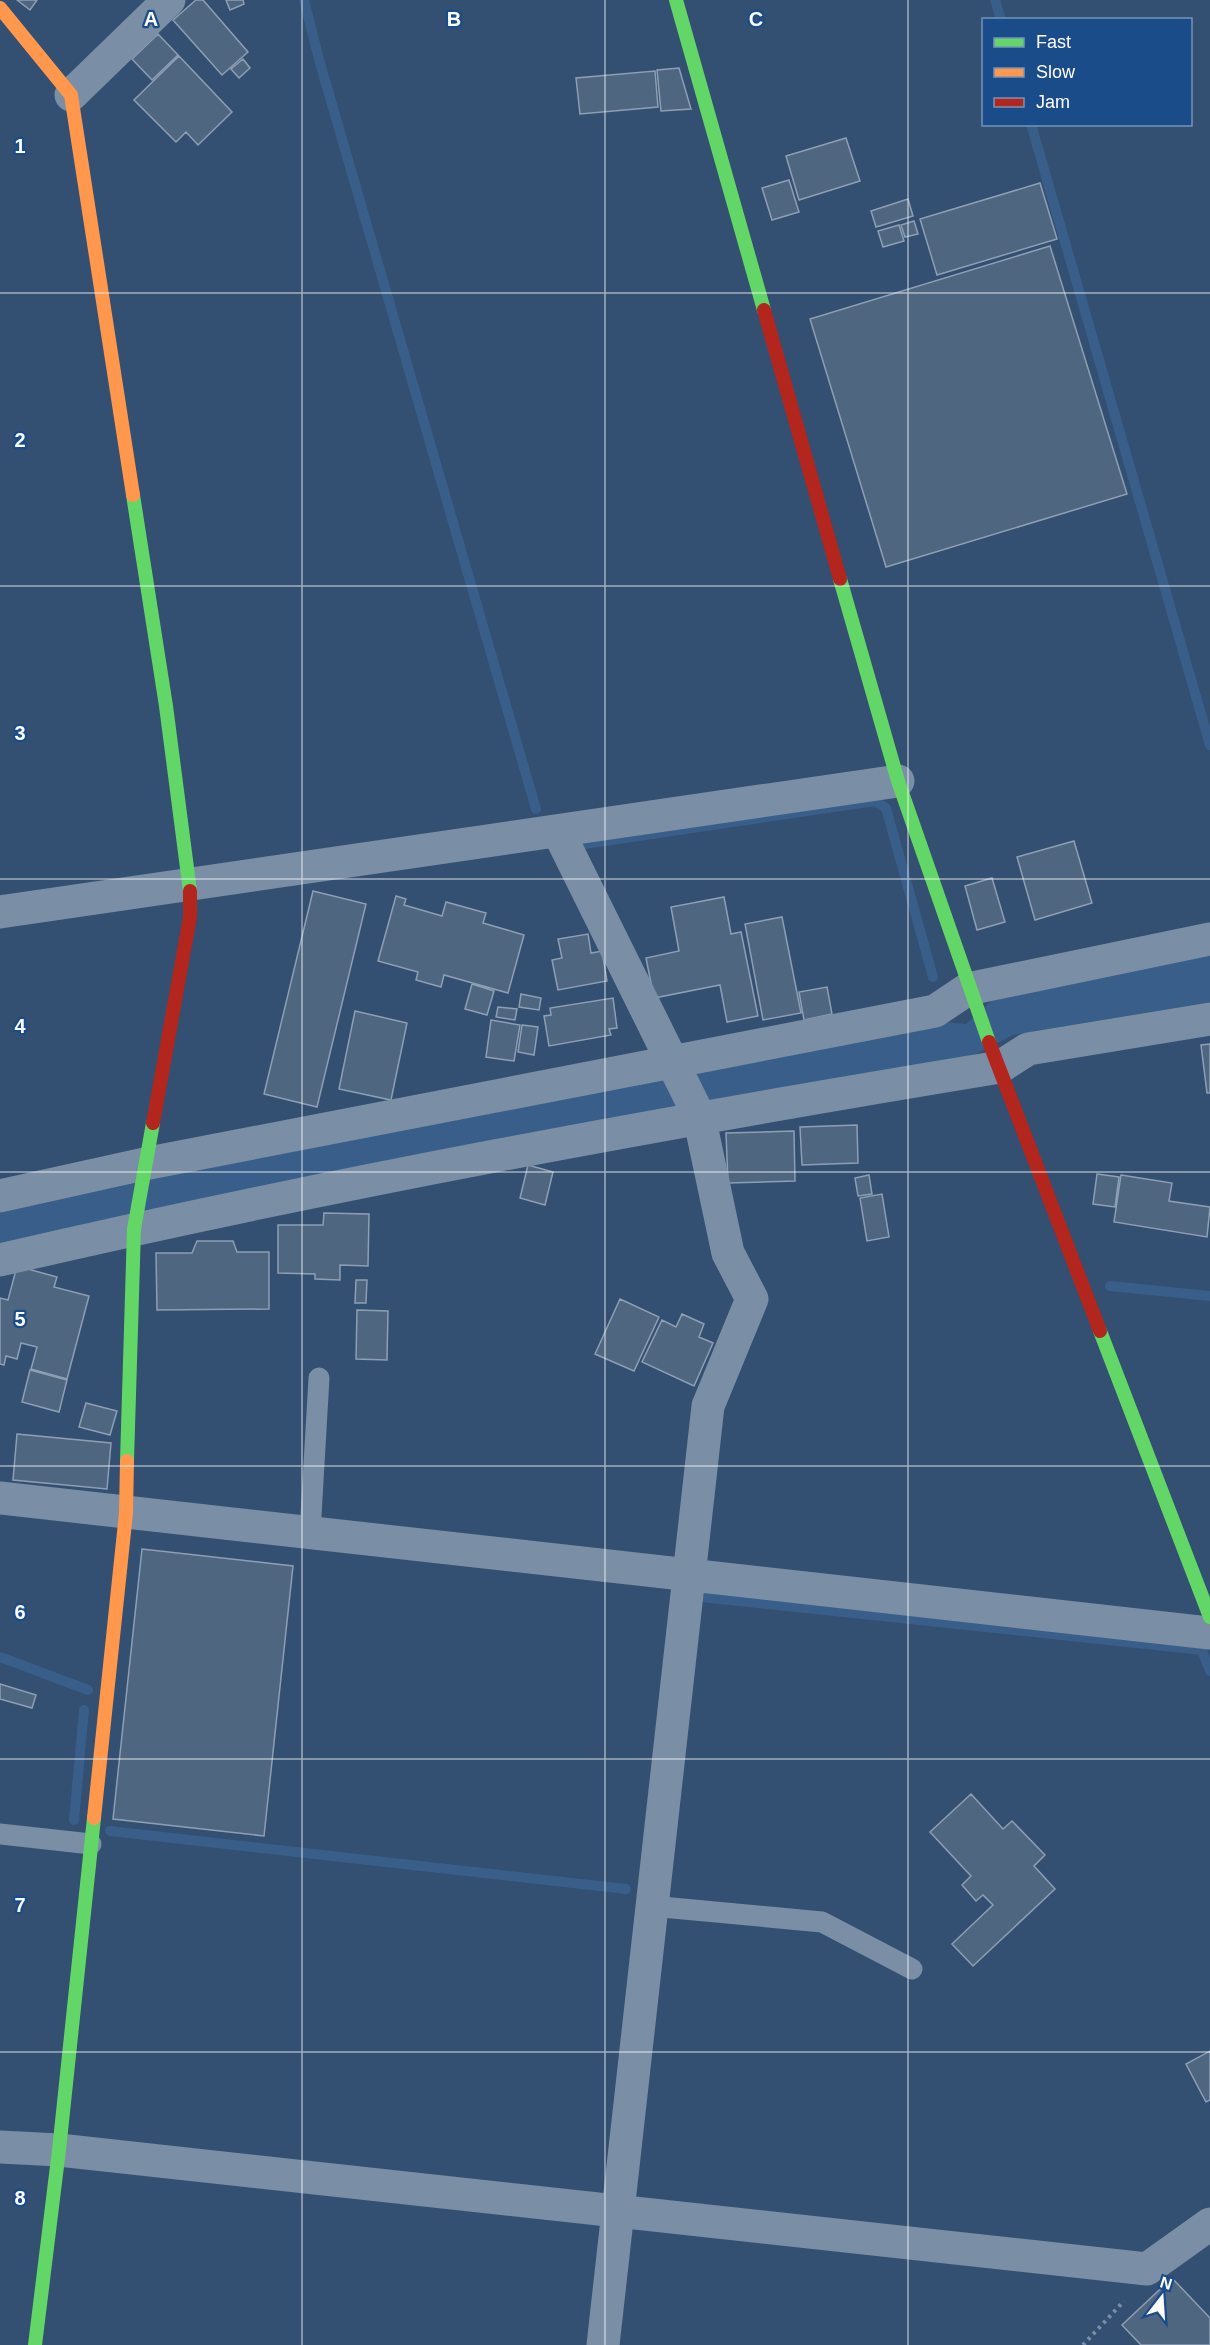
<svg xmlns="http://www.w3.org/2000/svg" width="1210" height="2345" font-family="Arial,sans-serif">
	<rect width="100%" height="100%" fill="#334f71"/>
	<path fill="#395e8a" d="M1210 954V1002L1013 1035 966 1059 0 1250V1208L946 1022 966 1024 998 995Z"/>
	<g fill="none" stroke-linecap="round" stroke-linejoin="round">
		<path stroke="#395e8a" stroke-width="10" d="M304 0 320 63 536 809
			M995 0 1001 20
			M1031 124 1210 745
			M578 845 875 801 886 808 933 977
			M1110 1286 1210 1296
			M701 1597 1202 1650 1210 1671
			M0 1657 88 1690
			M74 1820 84 1710
			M110 1831 626 1889"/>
	</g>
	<path fill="#4f6681" stroke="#8e9fb4" stroke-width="1.5" d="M17 0H37L30 10Z
		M196 0H203L248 52 222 75 173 20Z
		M226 0H243L244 4 230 10Z
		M158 34 178 55 152 80 132 59Z
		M179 56 232 112 198 145 186 132 176 142 134 100Z
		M243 59 250 68 239 78 231 69Z
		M679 68 691 109 661 111 657 70Z
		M655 71 658 107 580 114 576 78Z
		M846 138 860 181 799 200 786 156Z
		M789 180 799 212 772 220 762 188Z
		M1040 183 1057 239 937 275 920 219Z
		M908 199 913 216 876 227 871 211Z
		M914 221 918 234 905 237 901 225Z
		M899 225 904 241 883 247 878 231Z
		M1050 246 1127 494 886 567 810 319Z
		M1074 841 1092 903 1035 920 1017 857Z
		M992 878 1005 922 977 930 965 886Z
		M313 891 366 904 317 1107 264 1094Z
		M396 896 406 899 404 905 442 916 446 902 486 913 483 923 524 935 508 993 444 975 441 987 416 980 418 972 378 961Z
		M724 897 731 934 741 932 758 1016 727 1022 720 985 654 998 646 958 679 951 671 907Z
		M782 917 801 1013 763 1020 745 924Z
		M588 934 591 953 602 951 607 981 558 990 552 960 562 958 558 939Z
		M472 984 494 991 487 1015 465 1009Z
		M827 987 832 1014 804 1020 799 992Z
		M521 994 541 998 539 1010 519 1007Z
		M613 998 617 1028 609 1029 611 1035 549 1046 544 1016 551 1015 550 1008Z
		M498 1007 517 1009 515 1020 496 1017Z
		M355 1011 407 1023 391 1100 339 1089Z
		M491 1020 520 1025 514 1061 486 1057Z
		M522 1025 538 1027 534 1055 518 1052Z
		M1210 1044V1093H1207L1201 1045Z
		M857 1125 858 1163 802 1165 800 1127Z
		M794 1131 795 1181 728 1183 726 1133Z
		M528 1165 553 1172 545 1205 520 1198Z
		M1097 1174 1119 1177 1115 1207 1093 1204Z
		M869 1175 872 1194 858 1196 855 1178Z
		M1121 1175 1172 1183 1169 1201 1210 1207 1207 1237 1114 1222Z
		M882 1194 889 1237 867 1241 860 1198Z
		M324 1213 369 1214 368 1266 340 1265V1280L315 1279V1274L278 1273V1225H323Z
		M197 1241H233L237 1252H269V1309L157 1310 156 1253H192Z
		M17 1266 57 1277 54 1287 89 1296 67 1379 31 1369 37 1347 21 1343 17 1359 6 1356 4 1365 0 1364V1298L8 1300Z
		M356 1280H367L366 1303H355Z
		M620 1299 659 1317 634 1371 595 1354Z
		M357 1310 388 1311 387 1360 356 1359Z
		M682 1314 704 1324 699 1337 713 1343 694 1386 642 1362 662 1320 676 1327Z
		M30 1370 67 1380 59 1412 22 1402Z
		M86 1403 117 1411 110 1435 79 1427Z
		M17 1434 111 1443 107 1489 13 1480Z
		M142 1549 293 1566 264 1836 113 1819Z
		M0 1684 36 1695 32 1708 0 1699Z
		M971 1794 1003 1829 1012 1821 1045 1855 1034 1866 1055 1889 973 1966 952 1944 993 1905 983 1895 976 1901 962 1885 971 1876 930 1832Z
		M1210 2051V2100L1206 2102 1186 2064Z
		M1172 2278 1210 2318V2345H1141L1122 2325Z"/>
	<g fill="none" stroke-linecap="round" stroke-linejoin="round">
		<path stroke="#7a8ea5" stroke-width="4" stroke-dasharray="3 4.5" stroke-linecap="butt" d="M1083 2345 1124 2301"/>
		<path stroke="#7a8ea5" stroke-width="21" d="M310 1533 319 1378
			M0 1834 91 1844
			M651 1906 822 1922 912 1969"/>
		<path stroke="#7a8ea5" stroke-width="33" d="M71 95 169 0
			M558 831 699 1116 728 1253 752 1299 708 1406 603 2345
			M0 912 898 781
			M0 1196 144 1164 935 1011 968 989 1210 939
			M0 1260C331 1183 665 1122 1000 1067L1028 1049 1210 1019
			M0 1498 1210 1633
			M0 2147 59 2150 1147 2269 1210 2224"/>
		<path stroke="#63d668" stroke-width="14" d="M676 0 764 310
			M133 495 166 706 190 891
			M840 579 898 781 989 1042
			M1100 1331 1210 1617
			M127 1461 134 1229 153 1123
			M35 2345 59 2150 94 1818"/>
		<path stroke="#ff974d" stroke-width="14" d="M0 8 71 95 133 495
			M94 1818 126 1513 127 1461"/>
		<path stroke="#b3261e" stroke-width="14" d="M764 310 840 579
			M989 1042 1100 1331
			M153 1123 190 917V891"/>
	</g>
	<path fill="none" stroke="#fff" stroke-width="1.5" stroke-opacity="0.55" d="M302 0V2345M605 0V2345M908 0V2345M0 293H1210M0 586H1210M0 879H1210M0 1172H1210M0 1466H1210M0 1759H1210M0 2052H1210"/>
	<g font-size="20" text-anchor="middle" font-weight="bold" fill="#fff" stroke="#1a4c8a" stroke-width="4.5" stroke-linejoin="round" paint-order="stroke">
		<text x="151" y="26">A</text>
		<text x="454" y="26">B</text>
		<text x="756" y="26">C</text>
		<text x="20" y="153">1</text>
		<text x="20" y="447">2</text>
		<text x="20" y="740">3</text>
		<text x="20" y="1033">4</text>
		<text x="20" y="1326">5</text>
		<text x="20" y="1619">6</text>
		<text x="20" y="1912">7</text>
		<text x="20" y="2205">8</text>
	</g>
	<rect x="982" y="18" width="210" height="108" fill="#1a4c8a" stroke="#7694b9" stroke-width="1.5"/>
	<rect x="994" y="38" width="30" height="9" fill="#63d668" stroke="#7694b9" stroke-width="1.5"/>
	<text x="1036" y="48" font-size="18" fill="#ffffff">Fast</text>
	<rect x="994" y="68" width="30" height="9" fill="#ff974d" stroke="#7694b9" stroke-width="1.5"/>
	<text x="1036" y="78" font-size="18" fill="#ffffff">Slow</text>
	<rect x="994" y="98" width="30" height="9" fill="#b3261e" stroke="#7694b9" stroke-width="1.5"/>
	<text x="1036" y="108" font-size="18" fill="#ffffff">Jam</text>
	<g transform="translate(1162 2297) rotate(17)" stroke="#1a4c8a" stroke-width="4.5" paint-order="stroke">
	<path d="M0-4.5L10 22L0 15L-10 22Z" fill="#ffffff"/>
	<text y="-9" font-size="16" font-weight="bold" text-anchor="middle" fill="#ffffff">N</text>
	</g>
</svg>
